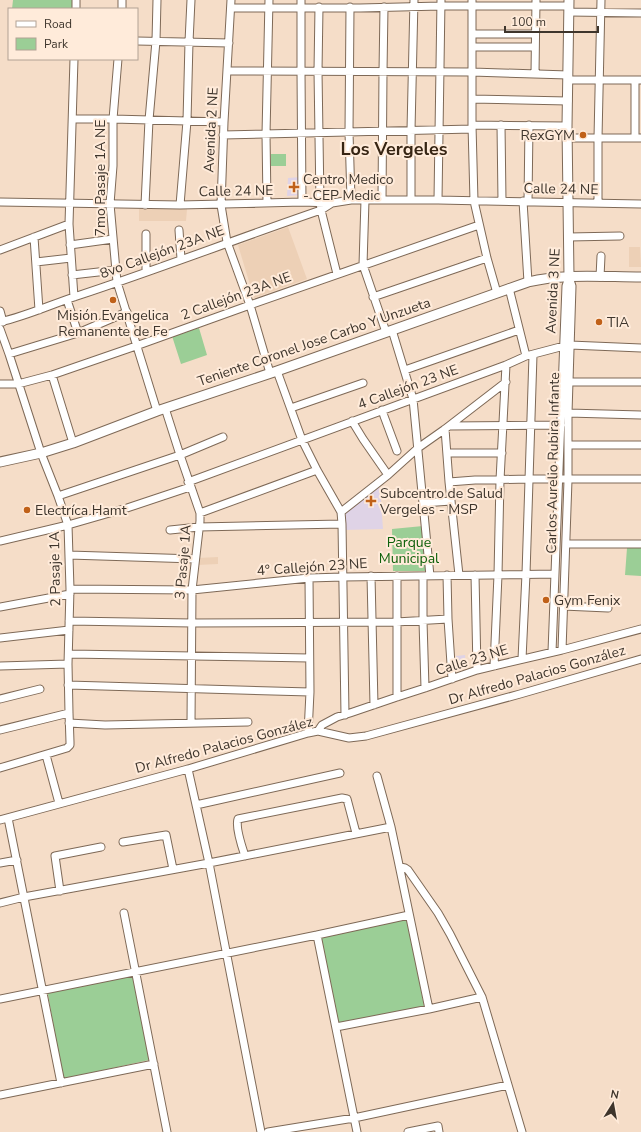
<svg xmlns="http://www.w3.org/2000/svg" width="641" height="1132" font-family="'Nunito Sans',sans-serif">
	<rect width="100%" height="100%" fill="#f5ddc8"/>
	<path fill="#edd0b6" d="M139 209H187L186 221H139Z
		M288 227 307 279 254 298 238 245Z
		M629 247H640L641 267H629Z
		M218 557V564L197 565 198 558Z"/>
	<path fill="#dfd3e6" d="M301 177V195L287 196 288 178Z
		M380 487 383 529 344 530 343 515Z
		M465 655 466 668 457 669 456 656Z"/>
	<path fill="#9bce96" d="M13 0H73V9H12Z
		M271 154H286V166H271Z
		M199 328 207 355 181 364 172 336Z
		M423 526 426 571H393L392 529Z
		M627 548H641V576L625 575Z
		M407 918 424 1006 338 1023 320 935Z
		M132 974 149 1060 63 1079 47 989Z"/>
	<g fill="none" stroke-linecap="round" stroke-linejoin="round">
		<g stroke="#7e6957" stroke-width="9">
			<path id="minor" d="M231 0 224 122 221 205 227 242 250 305 270 373
				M301 0V71L302 202
				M472 0V125L474 201 487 258 497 293
				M319 7 318 71 320 202 321 210 337 274
				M350 7 349 132 351 200
				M231 8H360L441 6H569
				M76 9V0
				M122 9V0
				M569 12 641 13
				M472 34H535
				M137 41 229 43
				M472 47H535
				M118 59 113 119V166L110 204 117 282 157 411
				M227 71 472 72 568 75
				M535 74 536 0
				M568 80H641
				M472 99 568 101
				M73 119H113L224 122
				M472 125 567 126
				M501 125 502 201
				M223 135 472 129
				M567 138H641
				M635 138V80
				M365 200 363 265 386 332
				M382 200 383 72 384 7
				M411 200V130L414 0
				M438 200 441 0
				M523 201 528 282
				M0 202 180 205 302 202 332 203 351 200H438L641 204
				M528 202 529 125
				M267 203 266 134 269 0
				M598 203V138L601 0
				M145 205 149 120 156 41 157 0
				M180 205 187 121 189 42 191 0
				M69 224 74 297
				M179 230 181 259
				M34 237 39 310
				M569 237 620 236
				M70 245 113 239
				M0 250 69 224 74 59
				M36 262 71 258
				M146 272V234
				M72 275 116 270
				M600 277 601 256
				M509 288 526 356
				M373 297 487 258
				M67 300 78 333
				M0 311 3 322
				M0 322C27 316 52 304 77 296 159 269 239 238 321 210L332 203
				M0 329 9 354 41 453 58 496 68 525 70 589 68 664 69 713 70 742V745L67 748 0 768
				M392 330 413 399 430 576
				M9 354 78 333 127 312
				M405 370 519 330
				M277 371 302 440 317 470 341 512 342 524 345 715
				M52 375 73 443
				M569 382H641
				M0 384H18L52 375 136 346 250 305 479 225
				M165 408 180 455 200 513V521L192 590 191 723
				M291 408 363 383
				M382 410 384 416 397 451
				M568 413 641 415
				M352 421 363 439 388 475
				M449 426 561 425
				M445 429 449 482 459 575
				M568 445H641
				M447 453H502
				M188 482 506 365 526 356 564 346 570 345 641 348
				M449 482 475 480 529 479H641
				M58 496 180 455 223 437
				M423 503 451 501
				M341 512 388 475 418 448 445 429 506 382
				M200 513 317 470
				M170 530 199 527 342 524
				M0 541 68 525 127 508 190 487
				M566 544H641
				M69 555 195 559
				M447 575 448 619 452 679
				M475 575 477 670
				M371 576 374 705
				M397 576V697
				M423 576V621L425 688
				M70 589 192 590 309 578 343 577 555 574
				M563 606 608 608
				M0 607 70 594
				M69 621 192 623 396 622 448 619
				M0 638 69 630
				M562 650 568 480V413L572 286 569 277
				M552 652 566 286 569 277
				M69 654 309 658
				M522 659 526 574 533 355
				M0 666 68 664
				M494 666 498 575 500 480 506 365
				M68 685 310 692
				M0 699 40 689
				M69 723 105 725 248 722
				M0 730 69 713
				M318 731 322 725 337 717 350 713 397 697 425 688 477 670 562 650 641 629
				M308 733 310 692 309 578
				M46 755 59 803
				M188 769 209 863 261 1132
				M377 776 391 827 398 860 429 1009
				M196 805 340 773
				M8 818 61 1083
				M0 820 188 769 308 733 318 731 349 738 366 736 520 694 641 659
				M123 842 166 835 173 869
				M245 856C242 847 235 827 238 819L342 798 347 799 356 833
				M0 863 17 860
				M400 867 405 868 408 870 438 913 450 934 482 997 522 1132
				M60 891 55 856 101 847
				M0 903 24 897 209 863 391 827
				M124 913 167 1132
				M317 935 357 1132
				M0 999 317 935 409 915
				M336 1027 429 1009 482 997
				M0 1095 154 1064
				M268 1132 354 1118 508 1085
				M408 1132 438 1126 439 1132"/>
		</g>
		<g stroke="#7e6957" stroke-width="11">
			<path id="tertiary" d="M569 0 567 126 569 277
				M0 462 41 453 73 443 157 411 277 371 528 282C565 273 604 277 641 277"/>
		</g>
		<use href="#minor" stroke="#fff" stroke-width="7"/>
		<use href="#tertiary" stroke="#fff" stroke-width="9"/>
	</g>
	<g fill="#c06119" stroke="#ffebda" stroke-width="1.5">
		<circle cx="583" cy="135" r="4"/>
		<path d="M292 181h4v4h4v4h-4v4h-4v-4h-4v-4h4z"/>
		<circle cx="113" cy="300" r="4"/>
		<circle cx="599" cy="322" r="4"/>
		<path d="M369 495h4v4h4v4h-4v4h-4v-4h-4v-4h4z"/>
		<circle cx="27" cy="510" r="4"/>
		<circle cx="546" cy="600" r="4"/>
	</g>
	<g text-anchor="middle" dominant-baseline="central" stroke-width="4" stroke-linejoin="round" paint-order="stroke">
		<g font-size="14" fill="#3e352c" stroke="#ffebda">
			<text transform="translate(211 130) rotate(-87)">Avenida 2 NE</text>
			<text transform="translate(100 178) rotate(-90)">7mo Pasaje 1A NE</text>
			<text transform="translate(561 189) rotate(1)">Calle 24 NE</text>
			<text transform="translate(236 191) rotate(-1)">Calle 24 NE</text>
			<text transform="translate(162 252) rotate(-20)">8vo Callejón 23A NE</text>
			<text transform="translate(553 291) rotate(-87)">Avenida 3 NE</text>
			<text transform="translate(236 296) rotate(-20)">2 Callejón 23A NE</text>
			<text transform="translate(314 342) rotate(-19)">Teniente Coronel Jose Carbo Y Unzueta</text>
			<text transform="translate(408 387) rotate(-20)">4 Callejón 23 NE</text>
			<text transform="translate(553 463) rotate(-89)">Carlos Aurelio Rubira Infante</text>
			<text transform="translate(183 562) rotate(-85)">3 Pasaje 1A</text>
			<text transform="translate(312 567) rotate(-4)">4° Callejón 23 NE</text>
			<text transform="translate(55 569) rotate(-91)">2 Pasaje 1A</text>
			<text transform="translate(472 660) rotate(-17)">Calle 23 NE</text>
			<text transform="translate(537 675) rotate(-16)">Dr Alfredo Palacios González</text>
			<text transform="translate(224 745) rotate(-15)">Dr Alfredo Palacios González</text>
		</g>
		<g font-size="14" fill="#3e352c" stroke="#ffebda" text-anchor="start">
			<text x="575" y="135" text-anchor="end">RexGYM</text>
			<text x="303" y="179">Centro Medico<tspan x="303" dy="16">- CEP Medic</tspan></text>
			<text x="113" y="315" text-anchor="middle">Misión Evangelica<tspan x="113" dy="16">Remanente de Fe</tspan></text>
			<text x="607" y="322">TIA</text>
			<text x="380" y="493">Subcentro de Salud<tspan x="380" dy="16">Vergeles - MSP</tspan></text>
			<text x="35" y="510">Electríca Hamt</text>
			<text x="554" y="600">Gym Fenix</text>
		</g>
		<g font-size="14" fill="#0e610b" stroke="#ffebda">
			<text x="409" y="542">Parque<tspan x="409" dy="16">Municipal</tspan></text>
		</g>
		<g font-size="18" font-weight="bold" fill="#372514" stroke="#ffebda">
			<text x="394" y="149">Los Vergeles</text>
		</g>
	</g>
	<rect x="8" y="8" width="130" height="52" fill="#ffebda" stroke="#b2a294"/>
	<rect x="16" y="21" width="20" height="6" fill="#ffffff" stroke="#b2a294"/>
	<text x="44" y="28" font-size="12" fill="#3e352c">Road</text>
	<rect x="16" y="38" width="20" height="12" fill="#9bce96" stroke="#b2a294"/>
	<text x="44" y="48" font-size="12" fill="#3e352c">Park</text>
	<g transform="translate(613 1104) rotate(11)" stroke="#ffebda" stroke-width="3" paint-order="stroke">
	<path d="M0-3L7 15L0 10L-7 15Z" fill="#3e352c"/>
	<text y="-6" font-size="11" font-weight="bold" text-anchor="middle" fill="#3e352c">N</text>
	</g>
	<path d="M505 26v6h93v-6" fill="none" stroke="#3e352c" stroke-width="2"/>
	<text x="511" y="26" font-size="12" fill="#3e352c" stroke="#ffebda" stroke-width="3" paint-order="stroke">100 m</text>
</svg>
